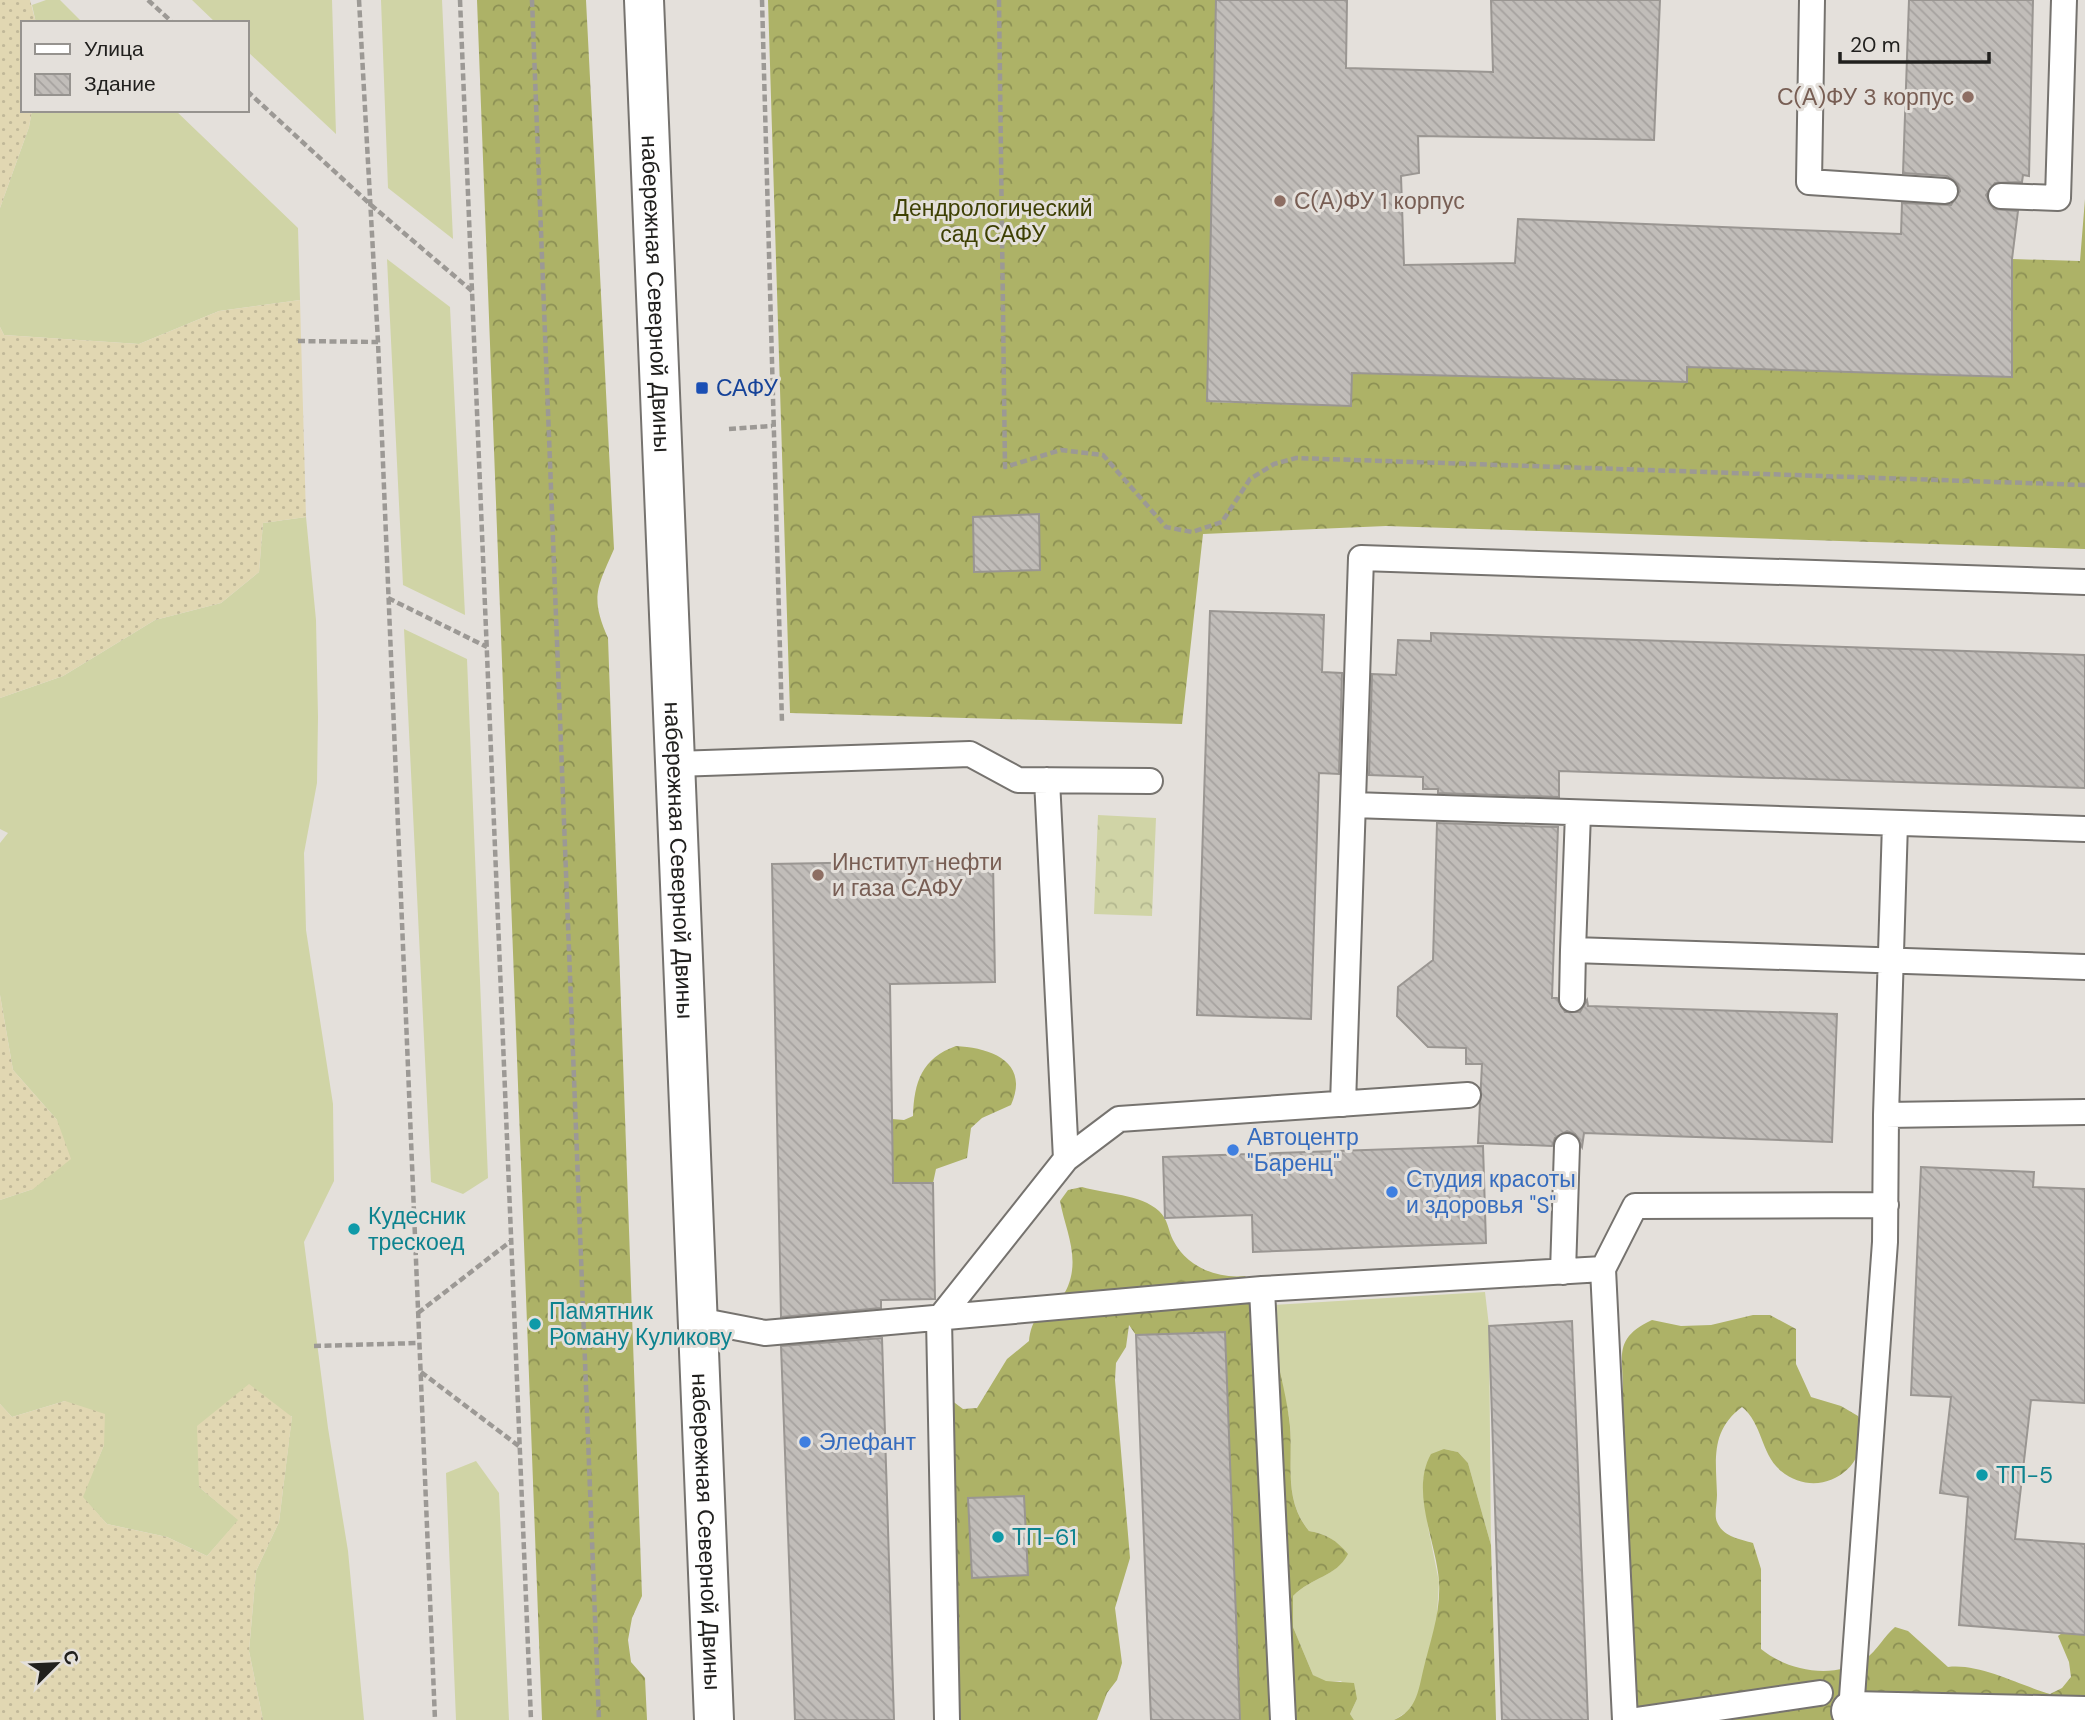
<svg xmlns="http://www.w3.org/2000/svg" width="2085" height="1720" font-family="'DM Sans',sans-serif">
	<defs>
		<pattern id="forest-crowns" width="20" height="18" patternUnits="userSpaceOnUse" patternTransform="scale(1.75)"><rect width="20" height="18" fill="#adb267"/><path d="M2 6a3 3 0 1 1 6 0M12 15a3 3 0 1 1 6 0" fill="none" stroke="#8c9054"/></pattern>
		<pattern id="sand-dots" width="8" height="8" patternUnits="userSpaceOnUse" patternTransform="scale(1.75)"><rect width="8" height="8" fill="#e1d7b2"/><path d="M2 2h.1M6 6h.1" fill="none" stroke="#c1b899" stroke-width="1.8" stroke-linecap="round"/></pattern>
		<pattern id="park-crowns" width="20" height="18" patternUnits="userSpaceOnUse" patternTransform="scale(1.75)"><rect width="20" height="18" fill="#d0d4a6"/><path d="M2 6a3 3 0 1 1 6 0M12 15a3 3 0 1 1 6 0" fill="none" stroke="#b2b68e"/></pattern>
		<pattern id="building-back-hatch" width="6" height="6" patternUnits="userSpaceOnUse" patternTransform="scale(1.75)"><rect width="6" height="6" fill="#c1bdb9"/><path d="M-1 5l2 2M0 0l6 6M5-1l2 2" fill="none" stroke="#a6a29f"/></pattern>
	</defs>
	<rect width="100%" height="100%" fill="#e4e0db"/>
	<path fill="#d0d4a6" d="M46 0H60L83 23H36L32 5Z
		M192 0H332L336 134 247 51V23H216Z
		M381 0H442L453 239 388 188Z
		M32 110H175L298 228 300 300 219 311 139 344 4 335 0 327V208L29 127Z
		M387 259 450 307 465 615 403 585Z
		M306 517 316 620 318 717 317 783 304 853 306 930 333 1104 334 1181 304 1242 328 1428 348 1551 364 1720H263L249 1651 256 1571 279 1522 292 1416 199 1487 239 1520 207 1556 167 1537 107 1524 82 1497 104 1445 65 1401 12 1417 0 1404V1200L33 1189 57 1120 13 1070 0 995V843L8 833 0 829V698L63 676 155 620 221 603 259 572 263 523Z
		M404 629 467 659 488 1178 463 1194 431 1182Z
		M1485 1292 1489 1326 1491 1545 1468 1463 1458 1452 1444 1449 1423 1479 1428 1527 1439 1582 1436 1631 1417 1699 1410 1710 1394 1720H1354L1350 1714 1357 1699 1341 1681 1326 1682 1313 1675 1293 1627V1596C1313 1576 1335 1578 1347 1554 1336 1540 1327 1534 1309 1531 1281 1497 1295 1457 1289 1417 1286 1401 1280 1386 1278 1370 1275 1348 1275 1326 1273 1305Z
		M476 1461 499 1493 509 1720H456L446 1473Z"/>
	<path fill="url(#forest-crowns)" d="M477 0H586L614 549C597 588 590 597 608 638L642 1596 632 1618 628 1640 631 1662 645 1678 647 1720H542Z
		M768 0H1216L1208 402 1351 406 1352 373 1686 382 1687 367 2012 376V259L2080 261 2085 199V549L1386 526 1203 534 1182 724 790 713Z
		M956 1046C992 1048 1030 1062 1011 1105L982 1118 971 1128 967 1158 936 1169 933 1183H878L892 1151V1119L904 1120 913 1116C914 1082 922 1058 956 1046Z
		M1082 1187C1105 1194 1141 1194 1159 1211 1168 1219 1168 1230 1173 1240 1186 1266 1216 1279 1245 1276L1257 1287C1268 1330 1283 1374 1289 1418 1295 1458 1281 1497 1309 1531 1327 1534 1336 1540 1348 1554 1335 1578 1313 1576 1293 1596V1627L1313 1675 1326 1681 1354 1683 1357 1699 1350 1714 1354 1720H1240L1225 1332 1136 1335 1129 1325 1126 1347 1116 1363 1115 1380 1130 1558 1115 1608 1122 1663 1117 1680 1107 1693 1097 1720H960L951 1400 963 1409 977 1408 1007 1359 1029 1341C1034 1301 1057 1313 1068 1286 1080 1256 1065 1229 1060 1201L1068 1190Z
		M1753 1315H1770L1796 1329V1364L1811 1397 1841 1406 1858 1416C1877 1465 1821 1504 1781 1471 1760 1453 1763 1424 1742 1407 1710 1431 1716 1460 1717 1495 1717 1503 1714 1516 1717 1522 1723 1537 1740 1539 1753 1543L1761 1569V1649C1788 1671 1834 1680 1865 1659 1877 1651 1884 1636 1895 1627L1908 1631 1948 1667C1979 1663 2019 1685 2050 1694L2062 1688 2071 1677 2069 1662 2058 1636 2069 1628H2085V1720H1623L1620 1430C1621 1417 1623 1403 1623 1390 1623 1356 1613 1338 1652 1320L1681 1326 1711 1325Z
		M1444 1449 1458 1452 1468 1463 1491 1545 1496 1720H1394C1416 1710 1418 1693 1423 1671 1430 1641 1441 1613 1439 1581 1436 1541 1410 1491 1431 1454Z"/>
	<path fill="url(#sand-dots)" d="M0 0H30L36 23H23V110H32L29 127 0 208Z
		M300 300 306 517 263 523 259 572 221 603 155 620 63 676 0 698V327L4 335 139 344 219 311Z
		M0 995 13 1070 57 1120 71 1159 33 1189 0 1200Z
		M249 1384 292 1417 279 1522 256 1571 249 1651 263 1720H0V1404L12 1417 65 1401 105 1414 104 1445 83 1497 107 1524 167 1537 207 1556 238 1520 199 1487 197 1426Z"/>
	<path fill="url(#park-crowns)" d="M1098 815 1156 818 1152 916 1094 914Z"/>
	<path fill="url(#building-back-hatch)" stroke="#9a9692" stroke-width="2" d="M1216 0H1347L1346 68 1493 72 1491 0H1660L1654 140 1418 136 1419 173 1401 176 1404 265 1515 263 1518 219 1901 234 1902 203 1951 205 1960 191 1958 184 1947 176 1903 173 1909 0H2033L2029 176 2023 175 2022 182 1995 183 1986 195 1994 209 2018 211 2012 259V377L1687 367V382L1352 373 1351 406 1207 401Z
		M1039 514 1040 570 974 572 973 517Z
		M1210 611 1324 615 1322 672 1342 673 1339 774 1319 773 1311 1019 1197 1015Z
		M1431 633 2085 655V788L1559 771V797L1438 793V789H1423V777L1369 775 1372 674 1396 675 1398 640 1431 641Z
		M1437 823 1558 827 1552 998H1557L1565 1012H1580L1587 1000 1588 1006 1837 1014 1832 1142 1584 1133 1582 1147 1575 1134 1567 1131 1555 1138 1552 1146 1478 1143 1482 1064H1466V1048L1428 1047 1397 1016 1398 987 1433 960Z
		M993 860 995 982 890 984 893 1183H933L935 1299 881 1300V1308L781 1317 772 864Z
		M1483 1146 1486 1243 1253 1252 1252 1215 1165 1218 1163 1157Z
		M1921 1167 2034 1172 2033 1187 2085 1189V1403L2031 1400 2015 1539 2085 1544V1635L1959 1625 1968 1497 1940 1493 1951 1397 1911 1395Z
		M1572 1321 1588 1720H1502L1489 1326Z
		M1225 1332 1240 1720H1151L1136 1335Z
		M882 1338 894 1720H795L781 1346Z
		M1024 1496 1028 1575 972 1578 968 1498Z"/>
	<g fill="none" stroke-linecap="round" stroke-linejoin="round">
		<g stroke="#76736f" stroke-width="28">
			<path id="lane" d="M1812 0 1809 182 1945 191
				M2001 196 2058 198 2064 0
				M675 764 970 754 1018 780 1150 781
				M1047 780 1066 1159
				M1353 805 2085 829
				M1578 813 1573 950 2085 967
				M1572 999 1573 950
				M1343 1104 1361 558 2085 582
				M1886 1115 1895 823
				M1563 1272 1567 1146
				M1262 1289 1283 1720
				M698 1320 765 1333 1262 1289 1603 1269
				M1851 1711 1885 1242 1886 1115 2085 1112
				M947 1720 939 1319 1066 1159 1119 1119 1468 1095
				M1625 1720 1603 1269 1635 1206 1886 1205
				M1636 1720 1820 1693"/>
		</g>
		<g stroke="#76736f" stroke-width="42">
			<path id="street" d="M1851 1711 2085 1716"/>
		</g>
		<g stroke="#76736f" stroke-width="42">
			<g id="secondary">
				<path id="s1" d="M644 0 714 1720"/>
			</g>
		</g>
		<path stroke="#9c9995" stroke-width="4.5" stroke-dasharray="7 3.5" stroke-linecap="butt" d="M148 0 173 23
			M359 0 378 342 435 1720
			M460 0 531 1720
			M532 0 599 1720
			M762 0 782 723
			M999 0 1005 467 1061 450 1103 455 1166 527 1192 532 1222 522 1250 479 1274 464 1296 458 2085 485
			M247 91 371 205 472 291
			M298 341 378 342
			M729 429 772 426
			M388 598 487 647
			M418 1313 511 1241
			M314 1346 419 1343
			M421 1372 520 1447"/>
		<use href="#lane" stroke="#fff" stroke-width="24"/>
		<use href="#street" stroke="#fff" stroke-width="38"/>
		<use href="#secondary" stroke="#fff" stroke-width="38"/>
	</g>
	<g fill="#8d6e63" stroke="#e4e0db" stroke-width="2.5">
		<circle cx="1968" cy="97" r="7"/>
		<circle cx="1280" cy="201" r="7"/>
		<circle cx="818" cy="875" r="7"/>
	</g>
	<rect fill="#1a4fb4" stroke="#e4e0db" stroke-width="2.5" x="695" y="381" width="14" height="14" rx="3.5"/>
	<g fill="#3f7fe0" stroke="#e4e0db" stroke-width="2.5">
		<circle cx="1233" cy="1150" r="7"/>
		<circle cx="1392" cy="1192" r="7"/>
		<circle cx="805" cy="1442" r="7"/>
	</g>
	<g fill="#0f9aa8" stroke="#e4e0db" stroke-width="2.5">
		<circle cx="354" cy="1229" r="7"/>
		<circle cx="535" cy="1324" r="7"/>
		<circle cx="1982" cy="1475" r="7"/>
		<circle cx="998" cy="1537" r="7"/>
	</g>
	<g text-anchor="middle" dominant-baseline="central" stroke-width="6" stroke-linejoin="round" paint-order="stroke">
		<g font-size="23" fill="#785e54" stroke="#e4e0db" text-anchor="start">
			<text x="1954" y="97" text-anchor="end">С(А)ФУ 3 корпус</text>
			<text x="1294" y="201">С(А)ФУ 1 корпус</text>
			<text x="832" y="862">Институт нефти<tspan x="832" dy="26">и газа САФУ</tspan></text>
		</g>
		<g font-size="23" fill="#3e4004" stroke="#e4e0db">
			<text x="993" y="208">Дендрологический<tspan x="993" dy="26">сад САФУ</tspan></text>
		</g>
		<g font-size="23" fill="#21201e" stroke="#e4e0db">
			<text stroke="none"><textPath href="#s1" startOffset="294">набережная Северной Двины</textPath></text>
			<text stroke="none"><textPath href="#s1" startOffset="861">набережная Северной Двины</textPath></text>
			<text stroke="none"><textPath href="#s1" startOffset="1533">набережная Северной Двины</textPath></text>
		</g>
		<g font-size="23" fill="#164399" stroke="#e4e0db" text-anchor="start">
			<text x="716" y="388">САФУ</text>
		</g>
		<g font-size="23" fill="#366cbe" stroke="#e4e0db" text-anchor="start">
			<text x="1247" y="1137">Автоцентр<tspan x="1247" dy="26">"Баренц"</tspan></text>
			<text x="1406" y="1179">Студия красоты<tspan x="1406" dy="26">и здоровья "S"</tspan></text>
			<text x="819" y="1442">Элефант</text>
		</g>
		<g font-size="23" fill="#0d838f" stroke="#e4e0db" text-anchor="start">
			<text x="368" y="1216">Кудесник<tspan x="368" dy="26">трескоед</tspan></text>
			<text x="549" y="1311">Памятник<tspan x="549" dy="26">Роману Куликову</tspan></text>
			<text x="1996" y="1475">ТП-5</text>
			<text x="1012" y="1537">ТП-61</text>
		</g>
	</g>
	<rect x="21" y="21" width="228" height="91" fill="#e4e0db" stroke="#96938f" stroke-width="2"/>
	<rect x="35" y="44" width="35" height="10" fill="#ffffff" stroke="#96938f" stroke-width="2"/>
	<text x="84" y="56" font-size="21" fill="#21201e">Улица</text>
	<rect x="35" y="74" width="35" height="21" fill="url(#building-back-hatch)" stroke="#96938f" stroke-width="2"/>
	<text x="84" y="91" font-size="21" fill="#21201e">Здание</text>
	<g transform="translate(56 1664) rotate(66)" stroke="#e4e0db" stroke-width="5" paint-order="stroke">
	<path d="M0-5L12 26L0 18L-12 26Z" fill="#21201e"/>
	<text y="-10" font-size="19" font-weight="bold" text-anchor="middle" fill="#21201e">С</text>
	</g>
	<path d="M1840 52v10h149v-10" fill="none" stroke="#21201e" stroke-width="3.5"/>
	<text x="1850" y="52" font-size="21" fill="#21201e" stroke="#e4e0db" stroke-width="5" paint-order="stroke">20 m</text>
</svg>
